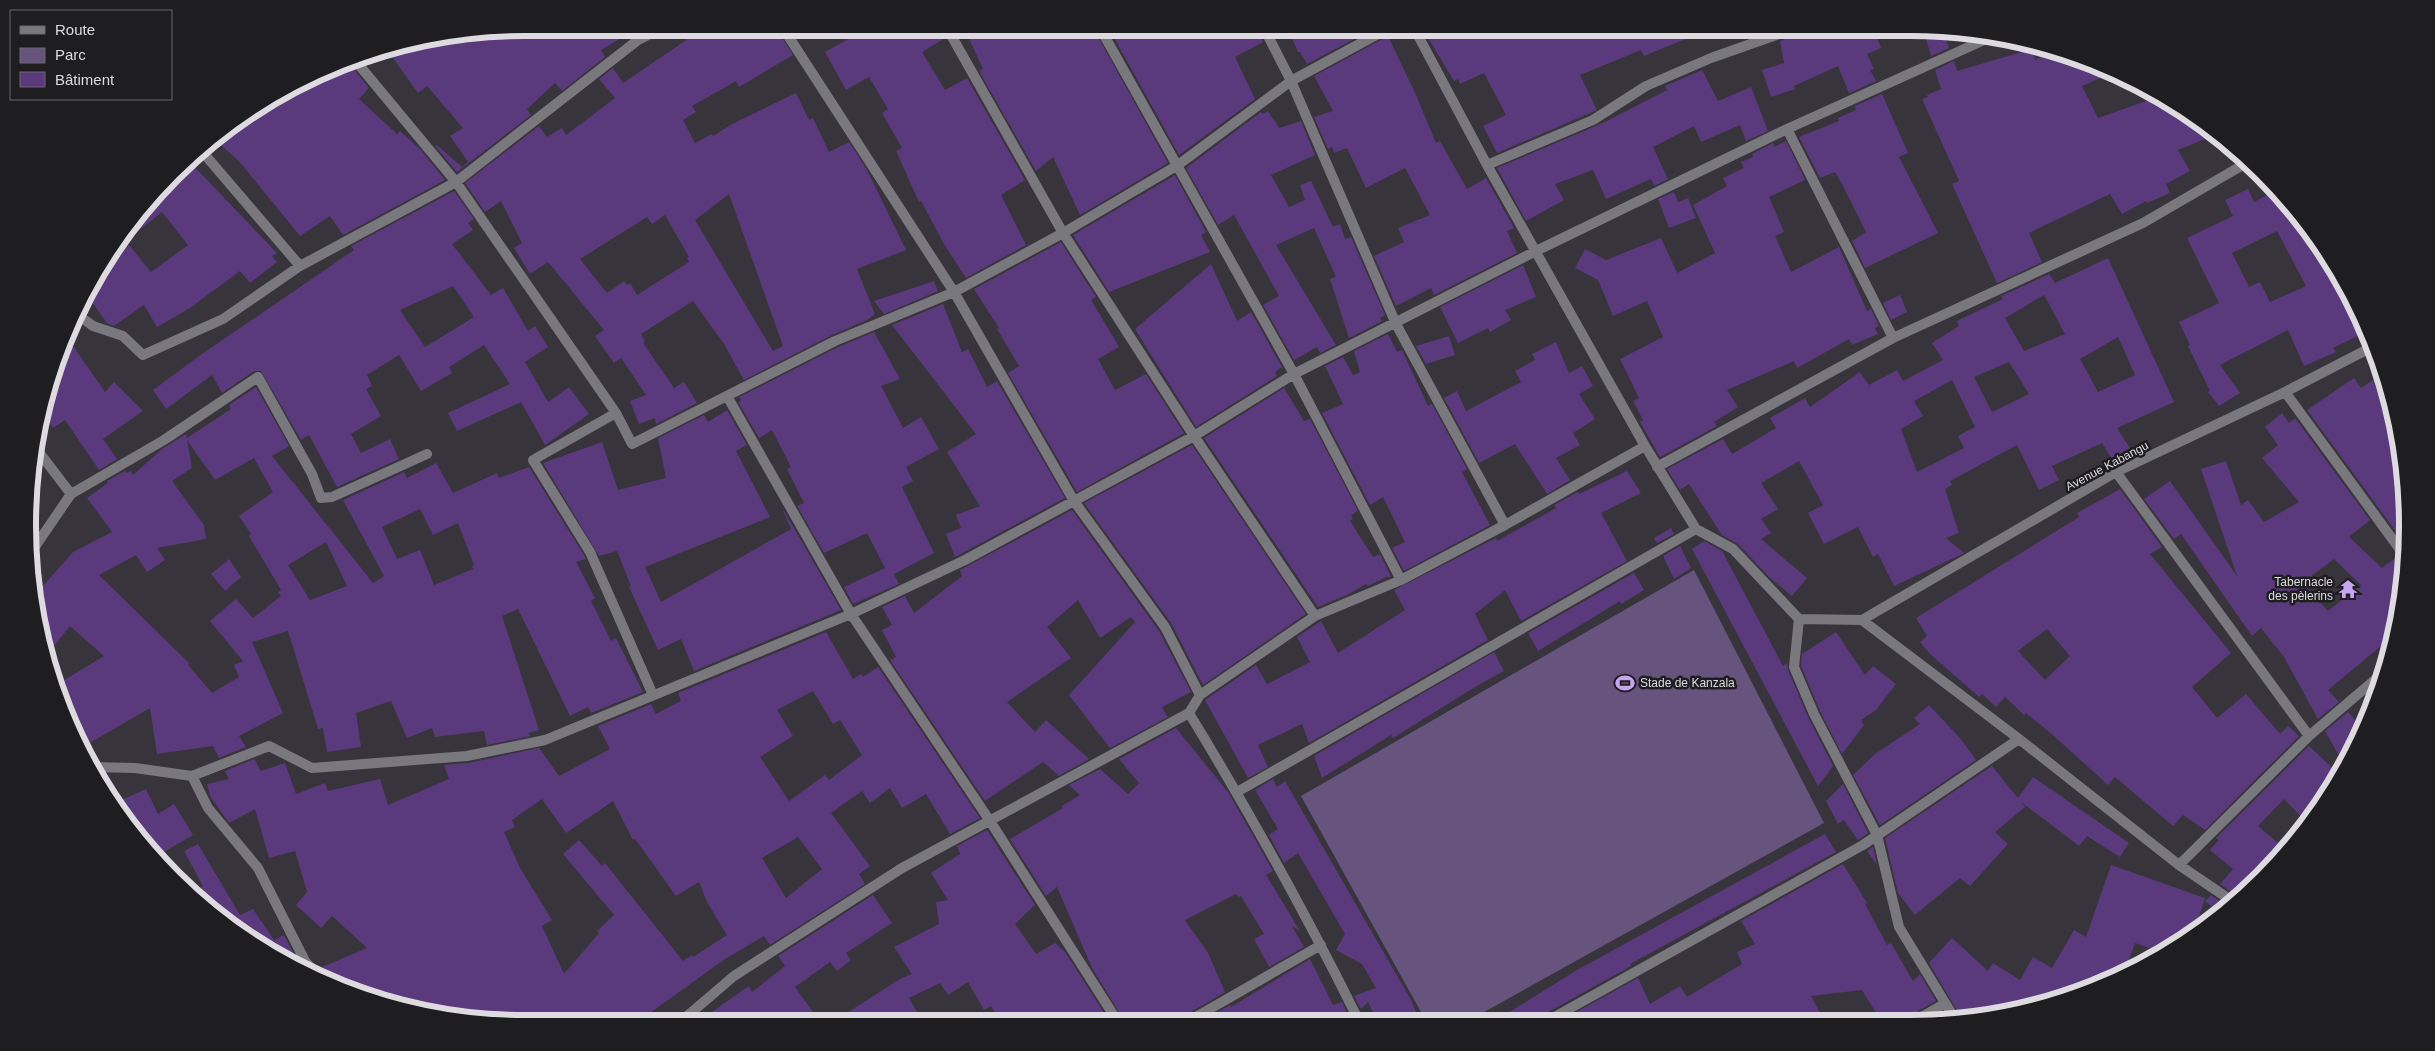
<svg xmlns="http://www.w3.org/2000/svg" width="2435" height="1051" font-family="Arial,sans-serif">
	<rect width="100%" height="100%" fill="#37343c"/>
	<path fill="#66547e" d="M1694 570 1824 823 1468 1021H1426L1301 796Z"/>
	<path fill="#5a3a7d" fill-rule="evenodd" d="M526 28H532L541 35 548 28H638L601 50 605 57 562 91 555 83 527 109 531 115 457 172 435 146 437 145 462 167 468 162 450 136 463 128 427 86 418 93 386 48 429 37Z
		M704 28H776L793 55 739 87 736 81 692 106 696 112 683 120 695 143 712 134 713 136 732 124 796 93 809 120 813 118 829 152 849 142 867 170 906 250 857 269 875 314 867 320 832 335 744 380 724 344 693 301 641 334 645 341 643 343 674 388 684 382 697 403 656 424 655 418 639 424 630 401 646 395 621 358 614 363 595 336 604 330 548 262 530 274 514 248 522 243 501 201 485 212 465 183 539 126 547 137 562 128 566 135 615 98 599 79 613 68 623 83ZM729 194 783 346 773 351 695 220ZM665 215 689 257 687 258 689 262 637 295 630 283 627 285 624 281 607 293 580 259 647 217 652 224Z
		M868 28H940L945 38 922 52 945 90 967 78 1025 180 1001 195 1026 245 966 278 944 244 921 201 919 202 896 151 902 148 882 113 888 109 869 77 846 90 825 52Z
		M964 28H1093L1168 163 1080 215 1053 157 1036 171 979 71 983 69Z
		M1125 28H1257L1263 42 1235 57 1255 99 1179 155 1112 34Z
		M1271 28H1375L1307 64 1300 52H1298L1288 29 1275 35Z
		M1422 28H1624L1628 35 1646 28H1712L1644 56 1641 50 1580 75 1597 110 1497 153 1483 126 1506 115 1484 73 1460 84 1458 79 1454 81Z
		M1803 28H1873L1881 48 1867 54 1874 69 1870 70 1876 81 1849 93 1838 66 1794 86 1795 89 1771 97 1762 70 1784 63 1780 41 1799 34Z
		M1923 29 1943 31 1949 48 1931 56Z
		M1388 36 1416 95 1436 143 1440 141 1467 189 1486 178 1514 228 1507 231 1517 253 1434 295 1431 288 1396 306 1374 256 1404 242 1398 228 1430 215 1405 168 1366 188 1347 148 1334 153 1332 147 1328 149 1314 117 1333 111 1314 76Z
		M2032 49 2035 60 2054 50 2059 51 2066 66 2081 59 2112 73 2082 86 2098 118 2149 100 2151 103 2162 97 2215 135 2178 150 2190 171 2166 184 2170 193 2147 203 2146 201 2122 214 2110 194 2029 233 2042 262 1997 283 1952 184 1959 181 1922 99 1928 97 1927 95 1941 89 1935 70 1954 61 1957 71Z
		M378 51 367 64 361 56 365 54Z
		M348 62 369 88 359 99 397 134 400 131 420 149 445 180 343 235 330 216 300 236 239 161 214 139 277 94Z
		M1702 70 1718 101 1751 87 1768 131 1746 141 1740 125 1701 142 1694 126 1653 147 1668 179 1654 186 1651 179 1606 199 1593 170 1555 184 1564 200 1526 221 1497 168 1603 123 1667 90 1665 86Z
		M1882 94 1908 153 1899 157 1938 233 1865 268 1852 241 1866 232 1843 186 1835 172 1820 178 1799 137 1839 121 1838 118 1856 110 1855 106Z
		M1268 111 1279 128 1301 121 1315 155 1271 175 1289 207 1305 200 1300 185 1311 181 1333 227 1340 224 1345 239 1351 237 1385 315 1380 318 1382 321 1349 338 1330 279 1336 277 1314 228 1276 245 1336 345 1320 353 1317 347 1294 360 1263 305 1279 296 1234 215 1218 225 1186 168 1261 112 1263 114Z
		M1786 141 1805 180 1769 197 1784 232 1775 236 1791 272 1839 247 1867 311 1871 309 1879 326 1875 328 1878 334 1852 345 1849 339 1797 368 1794 361 1727 390 1738 407 1714 422 1717 426 1660 457 1640 422 1643 420 1633 401 1639 398 1620 359 1663 337 1647 301 1613 316 1598 280 1575 268 1585 249 1606 260 1661 238 1677 273 1715 253 1693 205 1727 186 1723 178 1744 168 1741 162 1753 157 1752 154 1773 143 1774 147Z
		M188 160 277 253 272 256 277 262 250 283 240 271 190 308 157 327 144 305 114 326 107 323 86 294 98 271 129 245 151 272 188 245 162 212 133 235 127 228Z
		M1175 175 1206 232 1201 235 1210 252 1109 292 1073 235Z
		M2248 189 2254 202 2275 191 2284 200 2312 253 2321 248 2356 306 2366 332 2333 348 2336 352 2304 366 2288 330 2220 365 2240 393 2219 406 2208 392 2210 391 2188 346 2190 345 2179 322 2219 303 2187 238 2233 216 2225 200ZM2277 231 2306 286 2270 302 2260 282 2249 287 2232 253Z
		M454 191 474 219 468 223 473 230 452 244 491 295 503 288 528 331 535 326 548 347 525 362 548 402 569 387 589 414 545 445 521 402 457 431 448 413 510 384 484 345 449 367 452 373 421 391 399 355 367 375 372 386 366 389 381 416 351 434 361 453 390 439 399 459 337 487 309 435 301 440 261 371H254L222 393 212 375 166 409 153 390 199 356 354 250 351 246ZM453 286 474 317 425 347 400 310Z
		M1674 192 1678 202 1688 198 1696 218 1669 228 1658 199Z
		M1061 242 1096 297 1091 300 1119 347 1098 359 1115 390 1146 374 1184 433 1077 492 1008 373 1019 366 997 329 999 328 974 289Z
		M2108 258 2174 402 2117 428 2133 453 2115 464 2102 443 2052 466 2059 480 2039 490 2017 445 1950 481 1952 485 1945 489 1959 533 1946 538 1964 553 1958 556 1894 586 1878 554 1873 557 1858 527 1824 544 1808 513 1823 505 1799 461 1761 483 1778 509 1761 519 1771 533 1761 539 1807 578 1792 596 1769 577 1738 544 1722 535 1689 484 1680 490 1667 469 1723 439 1732 454 1776 428 1770 418 1805 398 1810 407 1860 372 1869 385 1897 370 1903 381 1943 360 1932 343 1959 326 1957 321 2003 299 2001 296 2049 274 2055 283ZM2044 295 2065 334 2024 351 2005 318ZM2118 337 2135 375 2098 392 2080 359ZM2009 362 2029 394 1992 412 1974 377ZM1952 380 1975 427 1958 436 1964 448 1917 472 1901 429 1923 416 1914 401Z
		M1211 264 1237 321 1251 312 1282 367 1275 372 1277 376 1196 427 1135 329Z
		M1523 265 1536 297 1505 310 1511 320 1490 332 1488 328 1458 343 1440 307Z
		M934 281 938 291 884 314 874 301Z
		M1900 295 1907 312 1891 320 1883 303Z
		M943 304 962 352 968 349 987 387 997 381 1065 498 955 557 946 534 961 528 956 515 980 506 947 452 976 434 892 325Z
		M874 332 900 379 881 386 903 428 921 417 939 449 906 467 913 481 902 487 934 553 894 574 899 584 853 604 844 587 885 568 867 533 824 553 797 506 804 503 787 469 791 467 772 430 759 438 738 402 741 401 739 397 747 393 838 347Z
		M1388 334 1397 352 1402 350 1428 406 1432 404 1467 469 1462 472 1490 525 1404 571 1392 548 1405 542 1383 497 1370 505 1322 413 1343 404 1325 366 1343 357 1353 375 1360 372 1354 351Z
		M1449 336 1455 355 1426 364 1416 346Z
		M67 337 105 392 114 382 143 411 103 439 117 459 99 470 65 420 53 428 42 410 54 365Z
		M1556 342 1569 373 1582 366 1593 386 1579 394 1595 419 1573 433 1580 445 1556 458 1570 480 1547 494 1515 444 1479 463 1444 398 1457 391 1466 411 1521 382 1515 371 1535 360 1532 354Z
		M2382 374 2391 397 2406 493 2405 544 2307 410 2354 378 2361 388Z
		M256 387 289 446 272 456 373 583 384 576 343 500 404 472 407 478 436 463 453 493 497 473 499 478 529 467 584 555 586 559 576 562 595 598 591 601 611 641 616 638 643 692 591 713 588 707 570 716 518 609 502 616 539 730 528 733 531 736 487 745 484 731 435 737 432 728 407 738 391 701 356 713 361 747 327 752 323 728 318 729 288 631 252 642 283 713 239 736 246 747 219 758 213 746 157 754 150 708 81 748 65 716 56 685 104 656 70 626 47 655 37 622 34 596 73 552 112 532 87 498 108 483 107 481 125 471 126 473 131 471 133 475 162 449 186 434 187 438 231 409 229 405ZM187 440 215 480 254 458 273 492 239 516 251 534 249 536 281 590 278 592 281 596 253 618 236 599 210 621 243 661 234 665 239 677 212 693 188 665 189 663 99 575 136 555 147 572 165 560 157 548 206 539 204 525 172 481 192 468ZM420 509 433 535 458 523 474 565 472 566 473 569 434 585 420 550 397 559 382 527ZM326 542 347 586 310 600 288 565Z
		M1284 388 1304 421 1310 419 1358 511 1351 515 1353 519 1350 521 1373 557 1380 554 1391 577H1386L1368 586 1366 584 1349 594 1318 607 1204 438Z
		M727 410 747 445 736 451 770 517 645 567 661 602 791 529 783 511H784L841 610 694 671 681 639 658 650 629 587 631 586 617 551 599 556 543 463 602 442 618 490 666 478 658 438 704 415 708 422Z
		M2282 413 2289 423 2295 418 2370 520 2349 537 2382 568 2397 557 2404 562 2403 591 2392 637 2328 690 2339 702 2318 719 2284 657 2261 628 2252 636 2181 534 2174 539 2144 499 2170 481 2237 576 2201 469 2226 461 2241 505 2248 500 2264 522 2299 502 2262 458 2278 445 2265 427ZM2334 559 2361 585 2328 611 2303 582Z
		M1192 445 1306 614 1203 685 1171 623 1084 503Z
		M1627 471 1641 493 1601 513 1627 561 1521 621 1505 590 1475 614 1488 640 1309 743 1302 724 1258 745 1268 767 1248 778 1205 700 1256 665 1267 684 1310 662 1297 637 1321 621 1338 653 1405 610 1394 590 1496 538 1497 541 1556 508 1554 505 1578 492 1579 494Z
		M2120 489 2162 547 2150 554 2231 653 2192 687 2217 718 2246 694 2280 734 2288 726 2299 736 2205 830 2183 815 2173 826 2115 777 2108 785 2054 736 2026 713 2024 715 2005 697 1996 707 1982 694 1979 697 1930 654 1920 642 1927 636 1916 618 2079 517 2077 513ZM2047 629 2070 656 2045 680 2018 651Z
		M1072 510 1159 631 1191 692 1162 707 1168 717 1110 748 1069 695 1135 622 1131 617 1100 638 1078 600 1047 627 1071 658 1007 702 1035 732 1046 720 1089 759 1059 776 1043 762 985 801 890 660 896 657 882 630 892 625 882 607 905 596 914 613 962 576 960 570Z
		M1671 528 1674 534 1657 543 1654 538Z
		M1704 541 1722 551 1783 666 1787 663 1788 670 1808 717 1833 766 1818 786 1692 549Z
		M1680 546 1691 568 1674 579 1663 556Z
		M229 559 241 577 225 591 211 574Z
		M1634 573 1644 590 1621 604 1620 601 1538 651 1528 633Z
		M826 632 853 679 861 674 863 677 878 667 980 818 950 834 926 794 902 808 890 788 870 803 862 791 831 813 870 866 859 874 865 884 770 945 764 936 725 959 636 1023 525 1024 498 1021 490 1012 477 1019 429 1014 365 997 323 978 324 973 320 968 367 948 332 916 321 928 296 905 307 892 295 851 269 858 255 809 229 823 210 796 207 784 229 779 225 771 254 759 261 771 285 763 296 794 325 783 328 791 380 779 388 805 449 779 444 765 468 763 539 748 559 776 610 749 598 726 651 704 656 714 681 701 678 693ZM813 691 833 724 840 720 862 755 829 780 825 775 789 801 760 757 793 736 777 710ZM542 799 566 833 613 801 633 840 635 839 676 896 699 882 707 902 727 935 693 957 692 955 683 961 605 863 602 866 579 840 563 854 614 915 597 931 599 933 564 974 542 926 552 920 520 868 504 832 515 827 512 820ZM798 837 822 869 786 898 762 858Z
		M1836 632 1865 675 1873 666 1896 684 1876 710 1861 720 1864 725 1842 754 1820 711 1801 666 1802 654Z
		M1494 652 1504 671 1475 687 1393 738 1391 735 1322 778 1314 756Z
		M1929 705 1961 739 1976 760 1880 825 1853 775 1875 754 1920 724 1914 718Z
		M2348 712 2362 728 2345 766 2325 731Z
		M1176 728 1228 792 1273 871 1266 875 1300 931 1292 926 1304 947 1269 967 1254 939 1264 934 1241 896 1239 897 1236 894 1185 920 1208 953 1225 992 1184 1016 1180 1022H1125L1092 968 1057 887 1046 896 1010 839 1063 808 1062 806 1080 795 1069 785 1100 769 1128 794 1139 783 1119 759Z
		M2309 746 2340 775 2308 824 2284 799 2258 826 2285 849 2237 896 2220 884 2233 869 2210 850 2219 840 2216 838Z
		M1992 766 2018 798 2033 777 2129 843 2120 857 2087 836 2079 846 2021 802 2025 807 1995 832 2008 844 1970 886 1960 878 1915 915 1898 893 1885 838Z
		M1273 779 1277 787 1285 781 1411 1000 1420 1021H1377L1368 1002 1361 1009 1354 996 1376 988 1362 964 1336 950 1345 934 1298 853 1284 863 1269 835 1278 829 1255 790Z
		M1843 784 1868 833 1858 840 1844 820 1838 824 1826 801Z
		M146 789 158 814 174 804 193 835 155 857 115 803Z
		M987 830 1035 905 1015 924 1036 954 1055 943 1065 952 1110 1022H1001L991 1006 984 1010 968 982 948 995 940 983 909 998 923 1022 831 1023 900 979 912 974 894 947 939 924 936 902 948 900 931 873 960 854 957 846Z
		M1825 834 1836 852 1630 964 1631 966 1532 1021H1495L1577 970Z
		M198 844 240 915 253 909 274 940 284 935 302 969 277 957 218 917 200 887 203 886 184 851Z
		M1873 847 1877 865 1867 851Z
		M1843 864 1867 903 1865 904 1887 945 1891 943 1913 981 1920 974 1936 1001 1914 1013 1911 1019H1880L1862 990 1811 996 1824 1020H1562L1638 978 1650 1004 1680 986 1687 997 1742 964 1737 952 1755 944 1741 921Z
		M2111 865 2205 898 2194 932 2159 951 2135 943 2125 971 2100 985 1975 1019H1962L1929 963 1952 938 1988 971 1993 963 2020 980 2033 957 2052 968 2074 930 2086 937Z
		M873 895 892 923 846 953 851 960 837 971 830 962 795 987 821 1023H696L749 986 752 992 785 966 778 956Z
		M2211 895 2227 906 2220 913 2205 901Z
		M1310 959 1333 1005 1342 1002 1351 1021H1202L1230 1005 1231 1007Z
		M1943 1013 1947 1019H1931Z"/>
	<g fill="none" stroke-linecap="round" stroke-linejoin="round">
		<path stroke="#79787c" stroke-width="10" d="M783 28 954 292 1074 501 1165 627 1200 695 1189 713C1250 813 1307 916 1359 1021
			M947 28 1063 233 1194 436 1315 616
			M1100 28 1294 374 1401 580
			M1264 28 1291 81 1396 324 1505 525
			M1414 28 1487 165 1645 446 1696 529 1733 549 1799 619 1862 620 2019 739 2179 865 2232 901
			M354 59 456 182 616 413 632 444 835 341 954 292 1063 233 1178 165 1291 81 1389 28
			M1787 129 1893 338
			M200 149 300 266
			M1487 165 1593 120 1646 86 1711 58 1796 28
			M80 307 82 318 93 326 123 336 143 355 223 319 300 266 456 182 638 40 662 28
			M2285 392 2404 555
			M727 396 851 614 990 821 1118 1022
			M616 413 533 460 590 552 653 695
			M35 447 71 494
			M1657 467 1893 338 2143 223 2248 162
			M2116 472 2309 736
			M30 554 71 494 164 440 258 377 312 474 321 498 332 497 427 454
			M1799 619 1794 667 1814 714 1877 835 1899 927 1955 1019
			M1862 620 2116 472 2285 392 2372 347
			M1200 695 1315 616 1401 580 1505 525 1645 446
			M90 767 135 768 192 776 269 746 312 768 467 756 545 740 851 614 965 560 1194 436 1294 374 1536 251 1787 129 1993 36
			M192 776 208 808 258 868 305 961 317 975
			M1237 792 1696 529
			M2179 865 2309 736 2384 672
			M1918 1019 1944 1004
			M1549 1020 1863 845 2019 739
			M1187 1022 1321 945
			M679 1023 734 976 902 868 1189 713"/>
	</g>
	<defs>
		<g id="temple-bare" transform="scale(1.5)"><path d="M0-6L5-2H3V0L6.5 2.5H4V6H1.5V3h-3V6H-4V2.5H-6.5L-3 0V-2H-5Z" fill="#c6a6f0" stroke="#1e1d20" stroke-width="2.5" paint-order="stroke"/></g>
		<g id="stadium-bare" transform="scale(1.5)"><path d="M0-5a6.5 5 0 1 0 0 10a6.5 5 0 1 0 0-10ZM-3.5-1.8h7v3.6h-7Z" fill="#c6a6f0" stroke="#1e1d20" stroke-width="2.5" paint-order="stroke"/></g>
	</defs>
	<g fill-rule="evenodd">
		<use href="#temple-bare" x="2348" y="589"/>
		<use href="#stadium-bare" x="1625" y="683"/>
	</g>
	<g text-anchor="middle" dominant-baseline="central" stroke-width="5" stroke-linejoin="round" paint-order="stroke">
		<g font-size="12" fill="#dddbe0" stroke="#1e1d20">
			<text transform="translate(2107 466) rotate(-28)">Avenue Kabangu</text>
		</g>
		<g font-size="12" fill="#dddbe0" stroke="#1e1d20" text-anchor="end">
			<text x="2333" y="582">Tabernacle<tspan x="2333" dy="14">des pèlerins</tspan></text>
			<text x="1640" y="683" text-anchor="start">Stade de Kanzala</text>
		</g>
	</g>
	<path d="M0 0H2435V1051H0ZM525 36H1910A489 489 0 0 1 2399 525V526A489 489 0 0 1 1910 1015H525A489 489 0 0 1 36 526V525A489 489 0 0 1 525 36Z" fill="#1e1d20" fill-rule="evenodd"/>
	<path fill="none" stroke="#dddbe0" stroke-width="6" d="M525 36H1910A489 489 0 0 1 2399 525V526A489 489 0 0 1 1910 1015H525A489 489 0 0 1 36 526V525A489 489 0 0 1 525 36Z"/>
	<rect x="10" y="10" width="162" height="90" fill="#1e1d20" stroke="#6a696d"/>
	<rect x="20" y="26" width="25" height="8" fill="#79787c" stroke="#6a696d"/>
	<text x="55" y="35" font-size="15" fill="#dddbe0">Route</text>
	<rect x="20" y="48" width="25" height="15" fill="#66547e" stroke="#6a696d"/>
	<text x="55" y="60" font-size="15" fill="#dddbe0">Parc</text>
	<rect x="20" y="72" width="25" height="15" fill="#5a3a7d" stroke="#6a696d"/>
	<text x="55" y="85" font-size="15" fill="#dddbe0">Bâtiment</text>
</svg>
